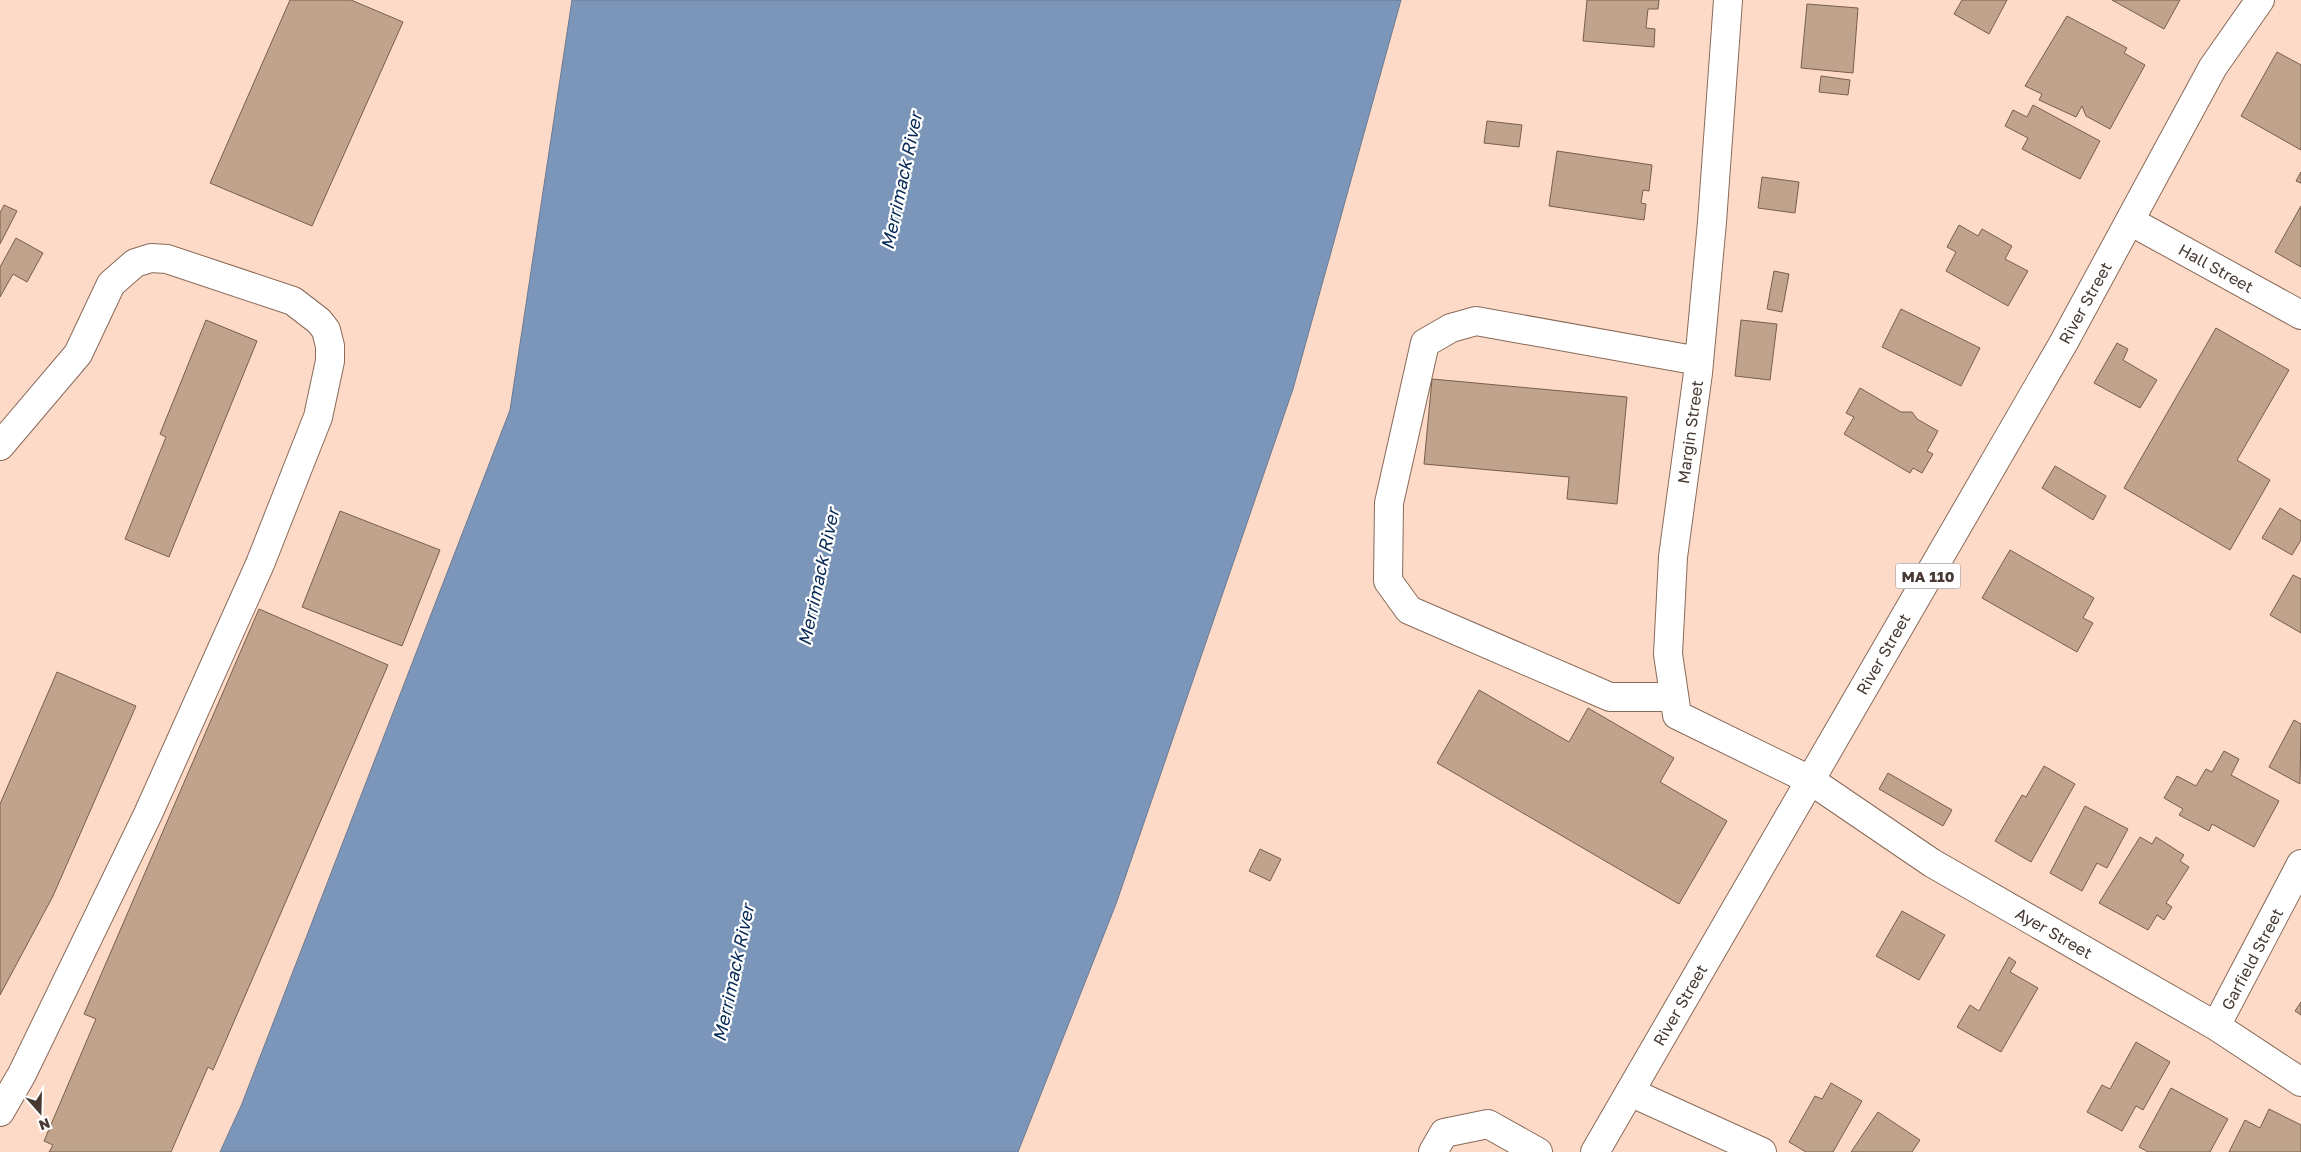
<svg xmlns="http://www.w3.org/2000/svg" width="2301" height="1152" font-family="'Golos Text',sans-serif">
	<rect width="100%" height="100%" fill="#fddac7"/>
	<path fill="#7c96ba" stroke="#6c7a91" d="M572 0H1401L1293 389 1116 904 1018 1152H220L241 1106 510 410Z"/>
	<path fill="#c0a38d" stroke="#785e49" d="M290 0H351L403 22 312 226 210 183Z
		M1587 0H1659L1658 9H1648L1646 28 1655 29 1654 47 1583 41Z
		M1962 0H2007L1989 34 1954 14Z
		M2112 0H2180L2164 29Z
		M1807 4 1858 8 1853 73 1801 68Z
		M2067 16 2127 48 2124 53 2145 65 2110 129 2086 116 2082 106 2076 117 2039 100 2042 94 2025 86Z
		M2277 52 2301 65V150L2241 116Z
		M1821 76 1850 80 1848 95 1819 92Z
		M2033 105 2100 141 2080 179 2022 149 2028 138 2005 126 2013 110 2027 117Z
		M1487 121 1522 125 1519 147 1484 143Z
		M1557 151 1652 165 1649 191 1643 190 1641 203 1646 204 1644 220 1549 206Z
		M2301 172V183L2296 181Z
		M1762 177 1799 182 1795 213 1758 208Z
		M4 205 17 211 0 244V213Z
		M2301 206V267L2275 252Z
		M1959 225 1978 236 1982 229 2012 246 2005 259 2028 271 2008 306 1946 271 1956 252 1947 247Z
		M16 238 43 253 27 282 13 274 0 297V267Z
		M1774 271 1789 274 1782 312 1767 309Z
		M1901 309 1980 348 1961 386 1882 347Z
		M206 320 257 341 169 557 125 539 166 437 160 434Z
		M1741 320 1777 324 1770 380 1735 376Z
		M2216 328 2289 370 2237 460 2270 480 2230 550 2124 488Z
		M2117 343 2128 349 2123 360 2157 380 2140 408 2094 383Z
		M1432 379 1627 397 1617 504 1567 499 1569 477 1424 464Z
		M1860 388 1901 412H1912L1917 419 1938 431 1927 451 1933 454 1922 473 1913 468 1910 473 1844 434 1854 417 1846 413Z
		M2055 466 2106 496 2093 520 2042 488Z
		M2280 508 2301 521V540L2292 555 2262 538Z
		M340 511 440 550 402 646 302 607Z
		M2010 550 2094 598 2083 618 2093 623 2077 652 1982 598Z
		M2293 575 2301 579V633L2270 615Z
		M259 609 388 665 213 1070 208 1067 171 1152H49L53 1145 44 1141 96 1019 84 1014Z
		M57 672 136 706 53 896 0 995V804Z
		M1479 690 1569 742 1588 708 1674 758 1660 782 1727 821 1679 904 1437 763Z
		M2294 720 2301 724 2300 784 2269 767Z
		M2224 751 2239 759 2231 775 2279 801 2254 847 2212 824 2209 831 2179 815 2183 809 2164 798 2177 776 2196 786 2206 769 2212 772Z
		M2044 766 2075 784 2031 862 1995 841 2022 795 2026 797Z
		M1888 773 1952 810 1943 826 1879 789Z
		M2085 806 2128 829 2107 868 2097 863 2082 891 2050 873Z
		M2140 837 2152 844 2156 837 2184 855 2180 861 2189 867 2166 903 2172 907 2164 920 2157 915 2148 930 2099 903Z
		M1260 849 1281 859 1270 881 1249 871Z
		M1902 911 1945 935 1919 980 1876 956Z
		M2009 957 2016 962 2010 972 2038 988 2001 1052 1957 1027 1970 1005 1979 1011Z
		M2301 1002V1015L2295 1011Z
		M2136 1042 2170 1062 2143 1110 2136 1106 2122 1131 2087 1112 2102 1085 2110 1089Z
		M1831 1083 1862 1101 1833 1152H1806L1789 1142 1815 1096 1822 1099Z
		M2171 1088 2228 1119 2210 1152H2148L2139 1147Z
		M2269 1109 2301 1125V1152H2229L2245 1120 2260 1128Z
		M1878 1112 1920 1140 1912 1152H1851Z"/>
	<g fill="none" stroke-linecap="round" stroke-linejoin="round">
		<g stroke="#886a59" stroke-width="30">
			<path id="minor" d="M1728 0 1712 222 1698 373 1673 557 1668 654 1677 715 1810 780 1932 863 2216 1026 2301 1082
				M2130 221 2301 315
				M0 446 78 354 111 284 135 263 151 258 167 259 293 301 319 321 326 330 330 346V361L318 417 260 564 148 814 22 1074 0 1112
				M1674 697H1610L1409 610 1388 581 1389 503 1425 343 1451 328 1476 321 1699 361
				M2216 1026 2301 864
				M1630 1092 1762 1152
				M1433 1152 1444 1133 1488 1124 1538 1152"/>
		</g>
		<g stroke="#886a59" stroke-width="30">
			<path id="major" d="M1595 1152 2064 342 2213 67 2260 0"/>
		</g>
		<use href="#minor" stroke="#fff" stroke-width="28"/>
		<use href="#major" stroke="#fff" stroke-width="28"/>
	</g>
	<g text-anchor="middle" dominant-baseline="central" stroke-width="4.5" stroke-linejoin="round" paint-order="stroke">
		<rect fill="#fff" stroke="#7e7470" stroke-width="1" x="1895.5" y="563.5" width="65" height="25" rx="4"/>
		<g font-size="15" font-weight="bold" fill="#473932">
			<text x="1928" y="576">MA 110</text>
		</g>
		<g font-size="16" fill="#473932" stroke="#fff">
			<text transform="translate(2216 268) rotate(29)">Hall Street</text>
			<text transform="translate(2085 303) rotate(-61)">River Street</text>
			<text transform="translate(1690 432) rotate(-82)">Margin Street</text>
			<text transform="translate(1883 654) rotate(-60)">River Street</text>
			<text transform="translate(2054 933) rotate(30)">Ayer Street</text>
			<text transform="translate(2252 959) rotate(-62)">Garfield Street</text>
			<text transform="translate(1680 1005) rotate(-60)">River Street</text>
		</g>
		<g font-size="18" font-style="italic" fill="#062957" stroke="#fff">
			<text transform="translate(901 181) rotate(-78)">Merrimack River</text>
			<text transform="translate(818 577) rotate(-78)">Merrimack River</text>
			<text transform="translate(733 973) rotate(-78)">Merrimack River</text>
		</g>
	</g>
	<g transform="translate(40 1112) rotate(160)" stroke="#ffffff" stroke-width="4" paint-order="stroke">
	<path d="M0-4L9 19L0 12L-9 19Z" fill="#473932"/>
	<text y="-8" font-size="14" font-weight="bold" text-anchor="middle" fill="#473932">N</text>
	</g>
</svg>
